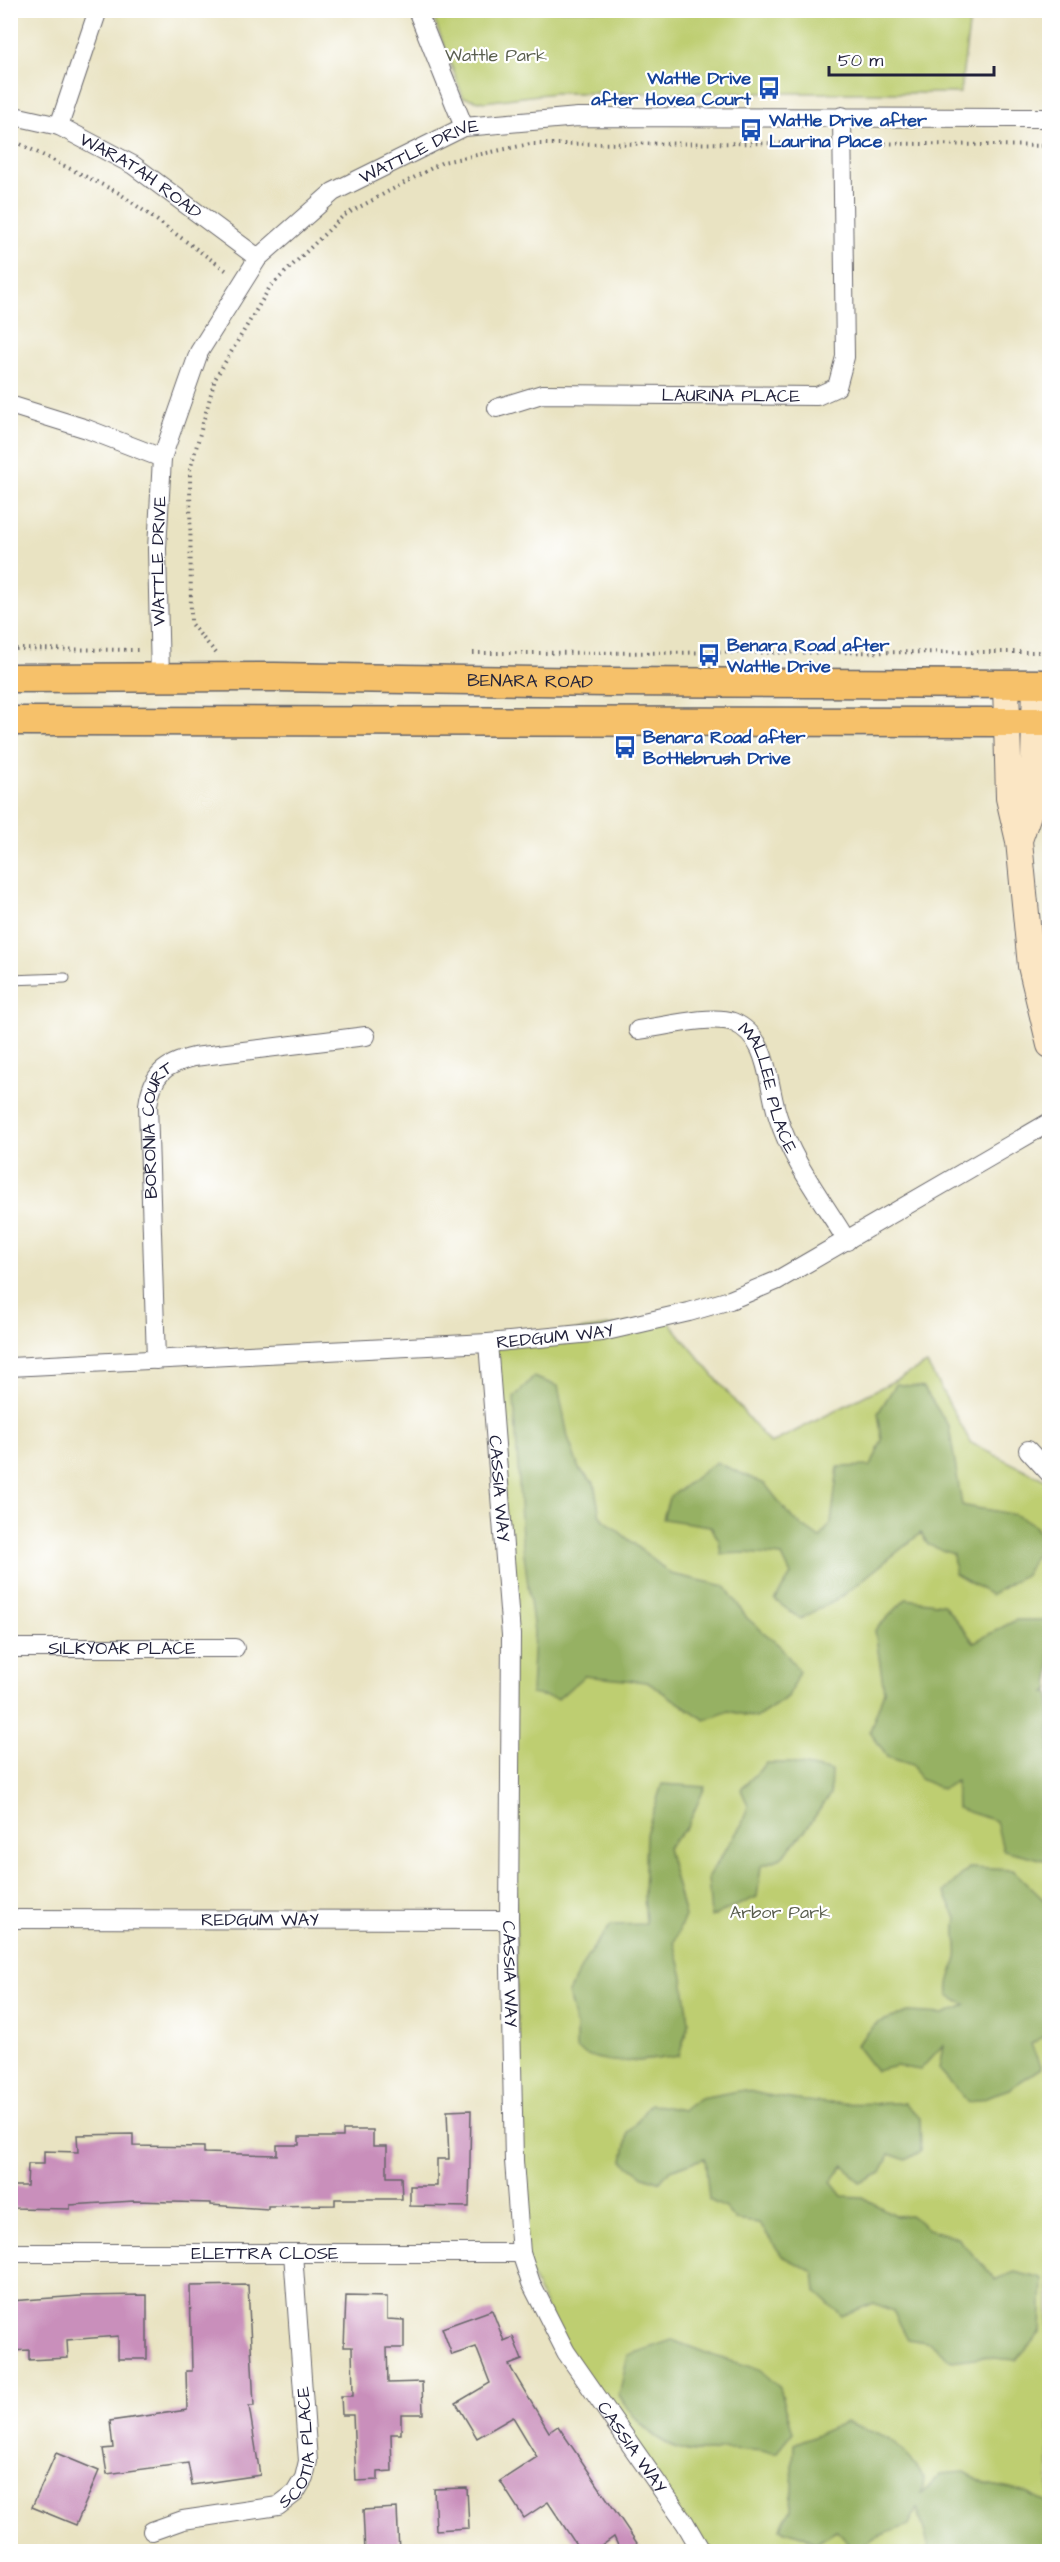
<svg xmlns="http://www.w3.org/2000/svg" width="1060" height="2562" font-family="'Architects Daughter',sans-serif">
	<rect width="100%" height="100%" fill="#fff"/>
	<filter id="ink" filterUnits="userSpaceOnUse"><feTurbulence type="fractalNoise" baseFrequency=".0167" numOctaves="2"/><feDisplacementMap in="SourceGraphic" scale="12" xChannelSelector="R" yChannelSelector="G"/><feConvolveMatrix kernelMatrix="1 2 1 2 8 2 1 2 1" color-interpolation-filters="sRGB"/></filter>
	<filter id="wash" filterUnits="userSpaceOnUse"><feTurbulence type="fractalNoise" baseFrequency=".008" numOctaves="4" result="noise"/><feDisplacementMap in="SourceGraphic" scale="24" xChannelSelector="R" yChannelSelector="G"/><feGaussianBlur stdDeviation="1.35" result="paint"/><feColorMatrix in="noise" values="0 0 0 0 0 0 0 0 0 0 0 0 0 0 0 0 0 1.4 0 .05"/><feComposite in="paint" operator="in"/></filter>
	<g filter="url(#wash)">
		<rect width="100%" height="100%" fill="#e9e3c2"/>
		<path fill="#bece71" stroke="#707856" stroke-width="1.5" d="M431 11V10L971 11 960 93H554L484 102 463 97Z
			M666 1318 770 1444 927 1364 971 1443 1049 1482V2551H702L566 2352 521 2253 511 1635 488 1343Z"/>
		<path fill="#96b163" stroke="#5c6a4f" stroke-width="1.5" d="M533 1377 558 1386 568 1437 579 1469 594 1483 600 1516 671 1574 725 1586 747 1618 781 1647 799 1671 788 1697 756 1718 729 1711 705 1720 647 1682 584 1676 558 1699 531 1694 534 1632 522 1538 514 1398Z
			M896 1384 924 1388 949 1427 962 1505C982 1511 1020 1510 1034 1526 1038 1530 1040 1538 1042 1543L1026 1574 991 1595 955 1574 953 1554 928 1545 921 1533 841 1597 800 1619 775 1600 791 1575 782 1556 746 1553 721 1554 719 1540 710 1526 663 1519 669 1498 716 1462 765 1484 793 1519 820 1538 831 1523 838 1467 871 1466 882 1440 878 1413Z
			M906 1599 943 1604 974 1642 1016 1620H1049L1050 1690 1046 1693 1050 1694 1049 1861 1003 1850 996 1821 957 1808 956 1781 942 1789 920 1779 913 1765 887 1757 870 1731 884 1691 875 1630Z
			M767 1763H790L831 1771 830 1795 804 1832 781 1858 761 1866 757 1897 711 1917 708 1877 742 1824 748 1806 741 1789Z
			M662 1784 705 1787 687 1827 667 1848 685 1916 674 1942 683 1977 689 2022 679 2056C646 2060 605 2069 576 2049V2026L568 1993 588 1955 611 1925 646 1924 644 1896 646 1834Z
			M969 1868 1013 1870 1049 1905 1050 2032 1031 2044 1041 2068 1009 2089 969 2103 939 2069 943 2045 920 2070 896 2066 876 2071 856 2045 877 2023 908 2012 943 2014 966 2005 949 1995C947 1980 954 1972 957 1958 959 1945 953 1933 957 1919L944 1892Z
			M744 2090C803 2105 844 2104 904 2103L920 2118 921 2151 906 2160 889 2154 881 2173 860 2183 844 2165 831 2182 842 2196 862 2197 896 2216 910 2215 929 2229 957 2238 996 2279 1015 2272 1043 2279 1041 2332 1016 2360 982 2357 952 2361 931 2343 908 2339 893 2311 874 2303 842 2316 816 2292 814 2272 782 2256 759 2223 735 2220 725 2208 709 2200 705 2158 670 2170 660 2182 644 2176 623 2161 628 2133 650 2104 683 2110 700 2098Z
			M672 2340 717 2357 759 2369 780 2388 793 2432 777 2452C760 2451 743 2449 726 2449 720 2449 714 2452 708 2452 667 2455 638 2426 619 2395L628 2355Z
			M846 2422C888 2436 899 2440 924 2478L922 2494 941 2474 965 2472 986 2484 1029 2493 1049 2505V2548L1047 2552 930 2551 917 2508 909 2525 874 2538 855 2551 836 2530 815 2543 804 2536 780 2528 791 2510 794 2444Z"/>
		<g id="blocks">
			<path fill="#c98fbb" d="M471 2110 469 2207 410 2206V2186H437V2159H449L447 2111Z
				M343 2130H373V2146H387V2177H401L402 2199H335V2205L268 2206V2209L211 2205V2203L134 2201 70 2205V2209L12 2208 13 2186H27L28 2164H44V2151L78 2152 77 2135 133 2134V2146L204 2147V2153L277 2155V2145H299V2137H343Z
				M248 2285 254 2406H249L260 2475 192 2485 188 2463 107 2474 103 2449 113 2448 110 2421 187 2410 186 2371H192L190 2286Z
				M147 2295V2359H118V2336L67 2340 68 2358 29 2360V2350L10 2351V2301L80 2296Z
				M346 2296 387 2297V2319L404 2320V2348H387L388 2383 422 2382 423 2414H401V2434H391L392 2471 378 2472V2480L356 2481 353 2415H342L341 2396H353L352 2347H344Z
				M492 2310 504 2341 513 2337 522 2360 509 2365 549 2432 558 2426 643 2552H621L614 2537 593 2552H581L548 2502 524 2518 500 2481 537 2457 513 2417 477 2438 456 2403 490 2383 476 2347 452 2355 442 2328Z
				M56 2453 99 2471 76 2525 32 2507Z
				M467 2488 469 2528 436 2530 434 2489Z
				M397 2508 399 2552H365L363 2510Z"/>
		</g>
	</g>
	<g filter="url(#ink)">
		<use href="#blocks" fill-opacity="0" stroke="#68666a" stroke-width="1.5"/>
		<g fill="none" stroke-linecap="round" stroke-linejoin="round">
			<g stroke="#68666a" stroke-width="11">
				<path id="lane" d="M10 980 65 978"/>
			</g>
			<g stroke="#68666a" stroke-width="20">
				<g id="street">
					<path d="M417 10 464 127"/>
					<path id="s1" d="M10 115 59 126 133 165 258 258"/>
					<path d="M59 126 98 10"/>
					<path d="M10 405 87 429 162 458"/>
					<path id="s2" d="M497 408 542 394 817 396 837 387 845 357 842 116"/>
					<path id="s3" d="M160 677 157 549 162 458 199 352 258 258 333 192 464 127 578 117 1050 118"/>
					<path id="s4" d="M638 1030C662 1027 712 1014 733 1022 770 1037 767 1085 778 1117 792 1162 823 1201 847 1241"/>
					<path id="s5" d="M488 1343 511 1635 509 1920 514 2161 521 2253 531 2283 566 2352 685 2523 702 2552"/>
					<path id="s6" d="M156 1360 148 1105C152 1074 165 1064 194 1057L366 1036"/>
					<path id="s7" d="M10 1367 488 1343 602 1332 689 1312 730 1300 776 1281 1050 1122"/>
					<path d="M1028 1450 1050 1474"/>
					<path id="s8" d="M10 1648H235"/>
					<path id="s9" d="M10 1919 509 1920"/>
					<path id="s10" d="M10 2253H521"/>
					<path id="s11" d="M152 2531 183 2520 278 2506 295 2493 304 2478 308 2461 293 2253"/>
				</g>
			</g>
			<g stroke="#68666a" stroke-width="28">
				<path id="secondary" d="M1006 684 1009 798 1019 841 1031 966 1050 1045
					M1019 840 1033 800 1036 683"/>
			</g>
			<g stroke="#68666a" stroke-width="31">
				<g id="primary">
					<path id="s12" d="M10 678 275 677 607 682 1050 684"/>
					<path d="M10 721 1050 722"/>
				</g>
			</g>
			<path stroke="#68666a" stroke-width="4" stroke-dasharray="1.5 4.5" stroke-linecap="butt" d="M10 139 119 193 227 271
				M861 143 1050 146
				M10 649 142 650
				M216 653 191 624 190 470 215 379 270 287 343 216 443 162 530 144 824 143
				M473 653 1050 652"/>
			<use href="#lane" stroke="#fff" stroke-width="9"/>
			<use href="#street" stroke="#fff" stroke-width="18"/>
			<use href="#secondary" stroke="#fbe6c4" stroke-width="26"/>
			<use href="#primary" stroke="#f6c16b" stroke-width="28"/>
		</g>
	</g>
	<defs>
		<g id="bus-bare" transform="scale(1.8)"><path d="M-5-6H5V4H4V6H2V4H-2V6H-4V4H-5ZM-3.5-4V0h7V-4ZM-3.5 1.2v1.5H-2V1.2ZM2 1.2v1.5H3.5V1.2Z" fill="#1a4fb4" stroke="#fff" stroke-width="2.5" paint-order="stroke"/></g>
	</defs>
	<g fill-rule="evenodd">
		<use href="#bus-bare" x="769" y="88"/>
		<use href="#bus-bare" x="751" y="130"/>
		<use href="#bus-bare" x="709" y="655"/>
		<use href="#bus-bare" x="625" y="747"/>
	</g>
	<g text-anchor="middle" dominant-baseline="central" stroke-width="4.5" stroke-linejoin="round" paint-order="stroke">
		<g font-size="18" fill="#595e4e" stroke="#fff">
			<text x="496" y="55">Wattle Park</text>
			<text x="780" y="1912">Arbor Park</text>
		</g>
		<g font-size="18" font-weight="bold" fill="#164399" stroke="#fff" text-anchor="start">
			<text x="751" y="78" text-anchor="end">Wattle Drive<tspan x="751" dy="21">after Hovea Court</tspan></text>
			<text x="769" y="120">Wattle Drive after<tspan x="769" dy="21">Laurina Place</tspan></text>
			<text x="727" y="645">Benara Road after<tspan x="727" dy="21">Wattle Drive</tspan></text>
			<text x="643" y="737">Benara Road after<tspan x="643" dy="21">Bottlebrush Drive</tspan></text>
		</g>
		<g font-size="18" fill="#22223b" stroke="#fff">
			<text stroke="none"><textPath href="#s3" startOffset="638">WATTLE DRIVE</textPath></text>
			<text stroke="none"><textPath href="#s1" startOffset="146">WARATAH ROAD</textPath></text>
			<text stroke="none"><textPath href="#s2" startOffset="236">LAURINA PLACE</textPath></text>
			<text stroke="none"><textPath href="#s3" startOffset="116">WATTLE DRIVE</textPath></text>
			<text stroke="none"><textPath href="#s12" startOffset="520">BENARA ROAD</textPath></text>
			<text stroke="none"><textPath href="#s4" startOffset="174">MALLEE PLACE</textPath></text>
			<text stroke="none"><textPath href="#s6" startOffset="232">BORONIA COURT</textPath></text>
			<text stroke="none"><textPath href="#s7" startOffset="546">REDGUM WAY</textPath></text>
			<text stroke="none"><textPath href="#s5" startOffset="146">CASSIA WAY</textPath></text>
			<text stroke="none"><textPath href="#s8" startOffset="112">SILKYOAK PLACE</textPath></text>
			<text stroke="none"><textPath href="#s9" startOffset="250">REDGUM WAY</textPath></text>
			<text stroke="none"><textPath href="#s5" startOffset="632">CASSIA WAY</textPath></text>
			<text stroke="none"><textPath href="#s10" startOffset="255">ELETTRA CLOSE</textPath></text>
			<text stroke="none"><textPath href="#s11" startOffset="196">SCOTIA PLACE</textPath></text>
			<text stroke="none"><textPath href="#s5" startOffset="1136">CASSIA WAY</textPath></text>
		</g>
	</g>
	<rect width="1060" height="2562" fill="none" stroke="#fff" stroke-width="36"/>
	<path d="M829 66v9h165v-9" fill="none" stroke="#22223b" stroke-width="3"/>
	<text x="838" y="66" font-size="18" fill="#22223b" stroke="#ffffff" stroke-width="4.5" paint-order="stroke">50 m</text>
</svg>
